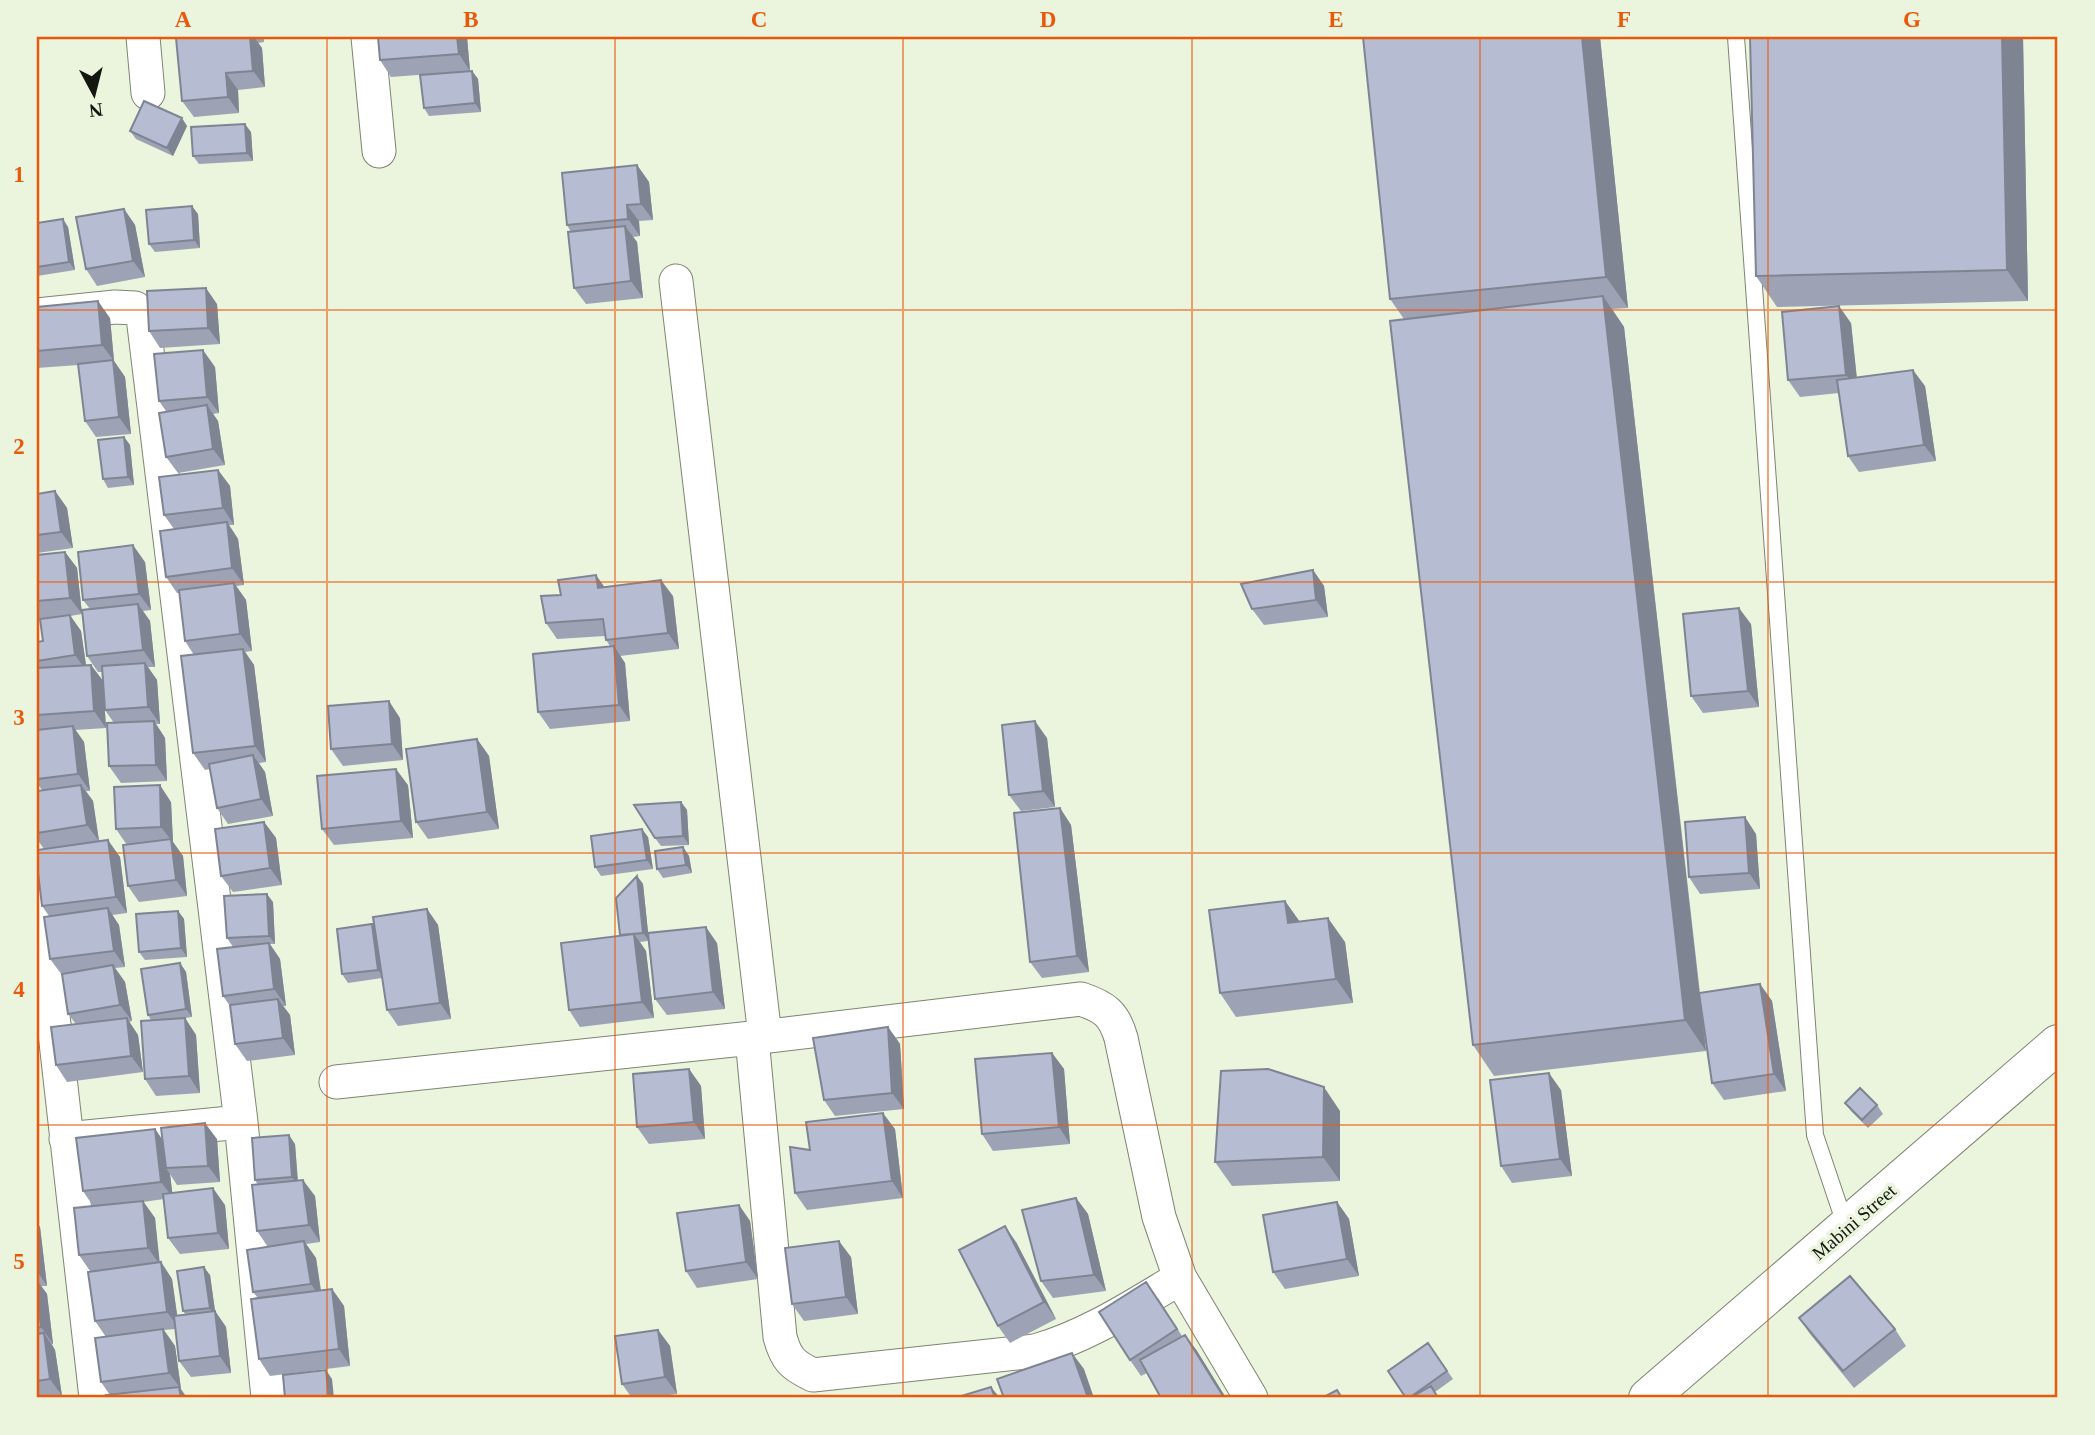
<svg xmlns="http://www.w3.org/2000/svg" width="2095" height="1435" font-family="Georgia,serif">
	<rect width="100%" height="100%" fill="#ebf4dd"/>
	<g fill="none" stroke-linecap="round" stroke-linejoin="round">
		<g stroke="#7d8570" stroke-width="18">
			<path id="lane" d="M1736 37 1815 1135 1846 1227"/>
		</g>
		<g stroke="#7d8570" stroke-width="35">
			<path id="street" d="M143 37 148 93
				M368 37 379 151
				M676 281 765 1036
				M37 315 115 307 135 308 143 317 241 1122 268 1398
				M37 873 96 1398
				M752 1038 780 1337C786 1359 792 1365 813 1375L1035 1351C1088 1336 1133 1306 1180 1278
				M336 1082 752 1038 1081 999C1105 1007 1114 1014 1121 1038L1159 1217 1180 1278 1251 1398
				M66 1139 241 1122"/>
		</g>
		<g stroke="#7d8570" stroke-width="40">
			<path id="secondary" d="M1648 1398 2058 1044"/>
		</g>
		<use href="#lane" stroke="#fff" stroke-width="16"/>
		<use href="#street" stroke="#fff" stroke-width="33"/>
		<use href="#secondary" stroke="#fff" stroke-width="38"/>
	</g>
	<path fill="#9da3b5" d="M188 37H264V42L258 43 262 48 265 87 238 90 239 113 194 117 182 101Z
		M378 37H467L470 71 391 77 380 60Z
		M1363 37H1600L1628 308 1612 309 1624 327 1700 993 1760 984 1772 1001 1786 1091 1724 1100 1712 1083 1702 1015 1706 1051 1494 1076 1473 1045 1404 319 1390 299Z
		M2023 37 2028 301 1777 307 1756 276Z
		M472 71 478 79 481 112 429 116 424 108Z
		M187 126 173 156 136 139 130 131Z
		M251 132 253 161 199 164 193 156Z
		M637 165 649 182 653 220 639 221 640 236 633 237 637 242 643 298 586 304 574 288 571 232 567 225Z
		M124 209 135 225 145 277 97 286 86 269Z
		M198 214 200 248 155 252 149 244Z
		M37 223 68 227 75 270 37 276Z
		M217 304 220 344 160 348 149 331Z
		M37 307 110 318 114 361 125 377 131 434 96 437 85 421 78 365 37 368Z
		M1851 323 1857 378 1925 386 1936 461 1859 472 1848 456 1839 393 1800 397 1788 380Z
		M215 367 219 413 213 414 218 421 225 465 178 473 166 457V411L159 401Z
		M124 437 130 445 134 485 108 488 103 479Z
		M218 470 230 486 234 525H229L238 539 244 585 236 586 246 600 252 651 245 652 254 665 266 762 259 763 265 772 273 816 228 824 217 808 210 769 205 770 193 753 194 655 185 641 179 593H177L166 577 174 529 164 515Z
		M55 491 67 508 73 548 37 553V494Z
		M65 552 77 568 82 614 70 616 81 631 86 665H91L103 681 106 728 75 730 84 742 90 791H86L93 801 99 841 120 857 127 913 112 915 119 925 125 967 115 968 125 982 132 1021 129 1022 138 1035 143 1072 67 1082 56 1065 76 1024 68 1014 62 975 50 959 49 916 42 906 44 849 37 839V791L42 790 37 783V642L43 641 49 618 37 619V555Z
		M145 562 151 610 143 611 150 621 155 667H148L157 680 160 724H156L165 738 167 781 121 783 109 766 114 723 105 710 102 672H98L87 656 90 609 83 600Z
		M1313 570 1324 586 1328 617 1264 625 1252 609Z
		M604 587 673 596 679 649 620 656 625 663 630 721 550 729 538 712 610 646 606 640 605 636 557 639 546 623 561 595Z
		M1751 624 1759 707 1703 713 1691 696Z
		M400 718 403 760 343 766 331 749Z
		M1047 738 1055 807 1021 811 1009 795Z
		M477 739 489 756 499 829 428 839 416 822Z
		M408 785 413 838 334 845 322 829Z
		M171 802 173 842 183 856 187 896 139 902 128 886 127 845 116 829Z
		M681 802 687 810 689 845 661 846 655 838Z
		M1060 808 1071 825 1089 972 1042 978 1030 962Z
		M264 822 276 838 282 885 233 892 221 876Z
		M1756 834 1760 889 1700 894 1689 877Z
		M648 837 653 869 601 876 595 867Z
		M683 847 689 856 692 873 663 878 657 869Z
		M637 876 643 884 648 933 717 943 725 1009 667 1015 655 999 648 941 640 942 646 951 654 1018 580 1027 569 1010 621 936Z
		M1285 901 1300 922 1345 942 1353 1003 1236 1017 1220 993Z
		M273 902 275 944H270L280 959 286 1006H283L290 1015 295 1055 247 1061 235 1044 230 1006 223 996 246 946 233 947 227 938Z
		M427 909 438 925 451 1019 398 1026 387 1010 382 978 348 983 342 974 372 924 375 929Z
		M178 911 184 919 187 957 145 960 139 952Z
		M180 963 186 972 192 1017 185 1018 196 1035 200 1093 156 1096 145 1079 151 1020 148 1015Z
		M888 1027 900 1044 904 1109 835 1116 824 1100Z
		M1052 1053 1064 1069 1070 1144 993 1151 982 1134Z
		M689 1069 701 1086 705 1139 649 1144 637 1127Z
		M1561 1090 1572 1176 1512 1183 1501 1166Z
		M1845 1103 1877 1105 1883 1114 1868 1128 1851 1111Z
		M1340 1111V1181L1232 1186 1215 1162Z
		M155 1129 162 1139H217L220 1182 177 1185 170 1174 172 1193 225 1205 229 1249 180 1254 168 1238 164 1199 143 1202 155 1218 159 1263 161 1262 172 1279 177 1315 185 1314 183 1311 210 1275 215 1311 226 1327 231 1373 191 1377 179 1361 175 1329 164 1330 175 1346 181 1389 187 1398H107L110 1395 101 1382 106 1337 95 1321 90 1271 79 1255 93 1206 83 1191Z
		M895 1129 903 1198 807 1210 795 1193 810 1150Z
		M295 1144 298 1180 315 1196 320 1242 306 1244 316 1258 321 1290 332 1289 344 1306 350 1366 270 1376 259 1359 258 1298 253 1292 268 1247 257 1231 258 1185 255 1180Z
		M1076 1198 1088 1214 1106 1291 1053 1298 1041 1281Z
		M1337 1202 1349 1219 1359 1276 1285 1289 1273 1272Z
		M739 1205 750 1221 758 1279 697 1288 686 1271Z
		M37 1223 40 1227 47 1286H41L47 1294 53 1344H52L55 1350 62 1396 47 1398H50H37Z
		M1016 1242 1056 1319 1010 1343 998 1326Z
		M851 1257 858 1314 804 1321 792 1304Z
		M1158 1298 1182 1336 1185 1335 1197 1351 1226 1398H1161L1147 1373 1141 1376 1130 1360Z
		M1799 1318 1895 1329 1906 1346 1854 1388 1810 1334Z
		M658 1330 670 1346 677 1394 646 1398H632L622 1384Z
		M1428 1343 1453 1379 1435 1392 1440 1398H1406Z"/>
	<path fill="#7f8493" d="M250 37H254L262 48 265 87 253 71Z
		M457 37H467L470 71 459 54Z
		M1582 37H1600L1628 308 1606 277Z
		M2002 37H2023L2028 301 2007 270Z
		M472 71 478 79 481 112 475 103Z
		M226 73 238 90 239 113 228 97Z
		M182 118 187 126 173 156 167 148Z
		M245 124 251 132 253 161 247 153Z
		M637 165 649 182 653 220 641 204Z
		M627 205 639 221 640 236 628 219Z
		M192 206 198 214 200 248 194 240Z
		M124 209 135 225 145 277 133 261Z
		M63 219 68 227 75 270 69 262Z
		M625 226 637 242 643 298 631 281Z
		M206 288 217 304 220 344 208 328Z
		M1603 296 1624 327 1706 1051 1685 1020Z
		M98 301 110 318 114 361 125 377 131 434 119 417 114 361 102 345Z
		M1839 306 1851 323 1858 391 1846 375Z
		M203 350 215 367 219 413 207 397Z
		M1913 370 1925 386 1936 461 1924 445Z
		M207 405 218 421 225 465 213 449Z
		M124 437 130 445 134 485 128 477Z
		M218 470 230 486 234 525 223 508Z
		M55 491 67 508 73 548 61 532Z
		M227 522 238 539 244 585 232 568Z
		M133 545 145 562 151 610 139 594Z
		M65 552 77 568 82 614 70 598Z
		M1313 570 1324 586 1328 617 1316 600Z
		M596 575 608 592 598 588Z
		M661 580 673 596 679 649 668 633Z
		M234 583 246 600 252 651 240 634Z
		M138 604 150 621 155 667 143 650Z
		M1739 608 1751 624 1759 707 1748 691Z
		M70 615 81 631 87 672 75 655Z
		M614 646 625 663 630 721 619 705Z
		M243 649 254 665 266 762 255 746Z
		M145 663 157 680 160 724 148 707Z
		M91 665 103 681 106 728 94 711Z
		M389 701 400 718 403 760 392 744Z
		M154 721 165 738 167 781 156 765Z
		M1035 721 1047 738 1055 807 1043 791Z
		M73 726 84 742 90 791 78 774Z
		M477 739 489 756 499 829 487 812Z
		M253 755 265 772 273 816 261 799Z
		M396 769 408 785 413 838 401 821Z
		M81 785 93 801 99 841 87 825Z
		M160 785 171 802 173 842 183 856 187 896 176 880 171 840 161 827Z
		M681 802 687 810 689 845 683 836Z
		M1060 808 1071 825 1089 972 1077 956Z
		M1745 817 1756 834 1760 889 1749 873Z
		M264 822 276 838 282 885 270 868Z
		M642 829 648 837 653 869 647 860Z
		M108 840 120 857 127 913 116 897Z
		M683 847 689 856 692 873 686 865Z
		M637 876 643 884 649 941 643 933Z
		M267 894 273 902 275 944 269 936Z
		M1285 901 1302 925 1288 923Z
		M108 908 119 925 125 967 114 951Z
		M427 909 438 925 451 1019 440 1003Z
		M178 911 184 919 187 957 181 948Z
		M1328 918 1345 942 1353 1003 1336 979Z
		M372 924 378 932 384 978 378 970Z
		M706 927 717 943 725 1009 713 992Z
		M634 934 646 951 654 1018 642 1002Z
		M269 943 280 959 286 1006 274 989Z
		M180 963 186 972 192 1017 186 1009Z
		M113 965 125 982 132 1021 120 1005Z
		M1760 984 1772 1001 1786 1091 1774 1074Z
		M278 999 290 1015 295 1055 283 1038Z
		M127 1018 138 1035 143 1072 131 1056Z
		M185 1018 196 1035 200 1093 189 1076Z
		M888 1027 900 1044 904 1109 892 1093Z
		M1052 1053 1064 1069 1070 1144 1059 1127Z
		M689 1069 701 1086 705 1139 694 1122Z
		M1549 1073 1561 1090 1572 1176 1560 1159Z
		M1324 1087 1340 1111V1181L1323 1157Z
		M883 1113 895 1129 903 1198 892 1181Z
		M205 1123 217 1139 220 1182 208 1166Z
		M155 1129 166 1145V1168L170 1174 173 1198 161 1182Z
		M289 1135 295 1144 298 1186 292 1177Z
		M303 1180 315 1196 320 1242 309 1225Z
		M213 1188 225 1205 229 1249 218 1233Z
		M1076 1198 1088 1214 1106 1291 1094 1275Z
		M143 1201 155 1218 160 1265 148 1248Z
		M1337 1202 1349 1219 1359 1276 1347 1259Z
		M739 1205 750 1221 758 1279 746 1262Z
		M37 1223 40 1227 47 1286 37 1271Z
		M1005 1226 1016 1242 1056 1319 1044 1302Z
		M304 1241 316 1258 322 1300 311 1284Z
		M839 1241 851 1257 858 1314 846 1297Z
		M161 1262 172 1279 179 1328 167 1312Z
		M204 1267 210 1275 215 1311 226 1327 231 1373 220 1356 215 1316 210 1308Z
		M37 1280 47 1294 53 1344 41 1327 37 1291Z
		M332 1289 344 1306 350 1366 339 1349Z
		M163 1329 175 1346 181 1389 169 1373Z
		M658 1330 670 1346 677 1394 665 1377Z
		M44 1333 55 1350 62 1396 50 1379Z
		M1185 1335 1197 1351 1226 1398H1224Z
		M1072 1353 1084 1369 1094 1398H1088Z
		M326 1370 332 1379 334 1398H329Z
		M179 1387 187 1398H181Z
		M991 1387 1000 1398H995Z"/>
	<path fill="#b6bdd2" stroke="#7f8493" stroke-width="2" d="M188 37H250L253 71 226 73 228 97 182 101 176 38Z
		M378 37H457L459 54 380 60Z
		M1363 37H1582L1606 277 1390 299Z
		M1750 37H2002L2007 270 1756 276Z
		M472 71 475 103 424 108 420 75Z
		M144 101 182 118 167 148 130 131Z
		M245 124 247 153 193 156 191 127Z
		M637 165 641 204 627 205 628 219 567 225 562 173Z
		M192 206 194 240 149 244 146 210Z
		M124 209 133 261 86 269 76 217Z
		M63 219 69 262 37 267V223Z
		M625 226 631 281 574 288 568 232Z
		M206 288 208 328 149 331 147 291Z
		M1603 296 1685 1020 1473 1045 1390 321Z
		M98 301 102 345 37 351V307Z
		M1839 306 1846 375 1788 380 1782 312Z
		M203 350 207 397 159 401 154 354Z
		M113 360 119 417 85 421 78 364Z
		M1913 370 1924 445 1848 456 1837 380Z
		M207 405 213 449 166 457 159 413Z
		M124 437 128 477 103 479 98 440Z
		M218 470 223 508 164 515 159 477Z
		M55 491 61 532 37 535V494Z
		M227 522 232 568 166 577 160 531Z
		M133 545 139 594 83 600 78 552Z
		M65 552 70 598 37 601V555Z
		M1313 570 1316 600 1252 609 1241 584Z
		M596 575 598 588 661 580 668 633 606 640 603 619 546 623 541 596 561 595 558 580Z
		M234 583 240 634 185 641 179 590Z
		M138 604 143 650 87 656 82 610Z
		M1739 608 1748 691 1691 696 1683 614Z
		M70 615 75 655 37 661V642L43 641 40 619Z
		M614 646 619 705 538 712 533 654Z
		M243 649 255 746 193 753 181 656Z
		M145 663 148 707 105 710 102 666Z
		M91 665 94 711 37 715V668Z
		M389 701 392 744 331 749 328 706Z
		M154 721 156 765 109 766 107 723Z
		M1035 721 1043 791 1009 795 1002 725Z
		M73 726 78 774 37 779V730Z
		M477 739 487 812 416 822 406 749Z
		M253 755 261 799 217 808 209 764Z
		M396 769 401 821 322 829 317 776Z
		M81 785 87 825 37 833V791Z
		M160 785 161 827 116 829 114 787Z
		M681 802 683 836 655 838 634 805Z
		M1060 808 1077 956 1030 962 1014 813Z
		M1745 817 1749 873 1689 877 1685 822Z
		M264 822 270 868 221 876 215 829Z
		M642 829 647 860 595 867 591 836Z
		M171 839 176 880 128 886 123 845Z
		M108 840 116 897 42 906 37 864V850Z
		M683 847 686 865 657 869 655 851Z
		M637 876 643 933 620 935 616 898Z
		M267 894 269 936 227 938 224 896Z
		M1285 901 1288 923 1328 918 1336 979 1220 993 1209 910Z
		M108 908 114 951 50 959 44 917Z
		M427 909 440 1003 387 1010 373 917Z
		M178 911 181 948 139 952 136 914Z
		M372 924 378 970 342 974 337 929Z
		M706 927 713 992 655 999 648 933Z
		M634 934 642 1002 569 1010 561 943Z
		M269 943 274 989 223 996 217 949Z
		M180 963 186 1009 148 1015 141 969Z
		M113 965 120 1005 68 1014 62 974Z
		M1760 984 1774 1074 1712 1083 1699 993Z
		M278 999 283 1038 235 1044 230 1005Z
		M127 1018 131 1056 56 1065 51 1027Z
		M185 1018 189 1076 145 1079 141 1021Z
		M888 1027 892 1093 824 1100 813 1038Z
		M1052 1053 1059 1127 982 1134 975 1059Z
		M689 1069 694 1122 637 1127 633 1074Z
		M1268 1069 1324 1087 1323 1157 1215 1162 1221 1071Z
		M1549 1073 1560 1159 1501 1166 1490 1080Z
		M1860 1088 1877 1105 1862 1120 1845 1103Z
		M883 1113 892 1181 795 1193 790 1147 810 1150 806 1122Z
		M205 1123 208 1166 166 1168 161 1128Z
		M155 1129 161 1182 83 1191 76 1138Z
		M289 1135 292 1177 255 1180 252 1138Z
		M303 1180 309 1225 257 1231 252 1185Z
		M213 1188 218 1233 168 1238 163 1194Z
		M1076 1198 1094 1275 1041 1281 1022 1210Z
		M143 1201 148 1248 79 1255 74 1208Z
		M1337 1202 1347 1259 1273 1272 1263 1215Z
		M739 1205 746 1262 686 1271 677 1213Z
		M1005 1226 1044 1302 998 1326 959 1250Z
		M304 1241 311 1284 253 1292 247 1250Z
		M839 1241 846 1297 792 1304 785 1248Z
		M161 1262 167 1312 95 1321 88 1272Z
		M204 1267 210 1308 183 1311 177 1271Z
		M1850 1276 1895 1329 1843 1371 1799 1318Z
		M1146 1282 1177 1329 1130 1360 1099 1312Z
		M332 1289 339 1349 259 1359 251 1299Z
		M37 1291 41 1327 37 1328Z
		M215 1311 220 1356 179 1361 174 1316Z
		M163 1329 169 1373 101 1382 95 1338Z
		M658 1330 665 1377 622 1384 615 1336Z
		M44 1333 50 1379 37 1381V1334Z
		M1185 1335 1223 1396 1221 1398H1161L1140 1360Z
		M1428 1343 1447 1371 1409 1398H1406L1388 1371Z
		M1072 1353 1088 1398H1004L997 1379Z
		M326 1370 329 1398H285L283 1375Z
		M1431 1386 1438 1398H1410Z
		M179 1387 181 1398H107L106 1395Z
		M991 1387 995 1398H962L961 1396Z
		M1337 1390 1342 1398H1322Z"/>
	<path fill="none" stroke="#e8590c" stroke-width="2" stroke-opacity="0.55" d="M327 37V1398M615 37V1398M903 37V1398M1192 37V1398M1480 37V1398M1768 37V1398M37 310H2058M37 582H2058M37 853H2058M37 1125H2058"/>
	<g text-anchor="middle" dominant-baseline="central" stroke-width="7" stroke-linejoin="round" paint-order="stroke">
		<g font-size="19" fill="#14170f" stroke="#ebf4dd">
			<text transform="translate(1854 1222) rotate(-41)">Mabini Street</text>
		</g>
	</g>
	<rect width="2095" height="1435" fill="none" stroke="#ebf4dd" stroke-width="77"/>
	<g transform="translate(94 94) rotate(173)" stroke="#ebf4dd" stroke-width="5" paint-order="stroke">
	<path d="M0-5L12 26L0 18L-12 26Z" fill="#14170f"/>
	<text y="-10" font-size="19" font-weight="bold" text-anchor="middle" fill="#14170f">N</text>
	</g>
	<rect x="38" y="38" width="2018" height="1358" fill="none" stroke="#e8590c" stroke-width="2.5"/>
	<g font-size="23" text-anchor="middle" font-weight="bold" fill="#e8590c">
		<text x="183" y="27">A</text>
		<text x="471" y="27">B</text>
		<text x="759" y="27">C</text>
		<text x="1048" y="27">D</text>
		<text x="1336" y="27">E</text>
		<text x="1624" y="27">F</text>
		<text x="1912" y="27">G</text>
		<text x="19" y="182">1</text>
		<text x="19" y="454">2</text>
		<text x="19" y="725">3</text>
		<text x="19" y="997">4</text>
		<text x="19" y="1269">5</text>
	</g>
</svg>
